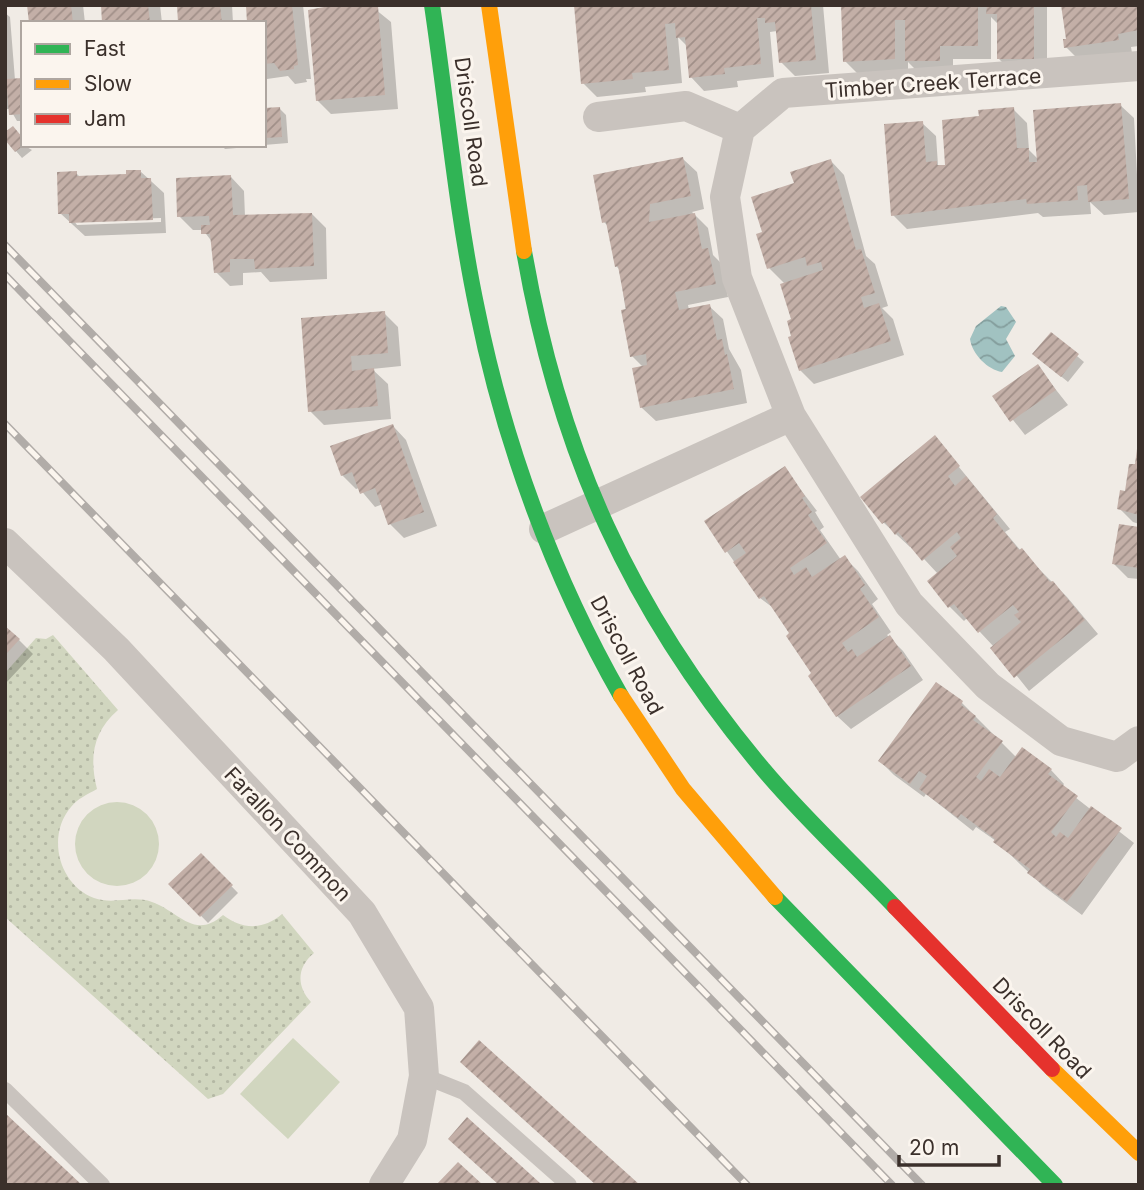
<svg xmlns="http://www.w3.org/2000/svg" width="1144" height="1190" font-family="Inter,sans-serif">
	<defs>
		<pattern id="grass-dots" width="8" height="8" patternUnits="userSpaceOnUse" patternTransform="scale(1.75)"><rect width="8" height="8" fill="#d1d6bf"/><path d="M2 2h.1M6 6h.1" fill="none" stroke="#b4b8a4" stroke-width="1.8" stroke-linecap="round"/></pattern>
		<pattern id="water-waves" width="16" height="10" patternUnits="userSpaceOnUse" patternTransform="scale(1.75)"><rect width="16" height="10" fill="#a1c2c1"/><path d="M0 5q4-4 8 0t8 0" fill="none" stroke="#849e9d"/></pattern>
		<pattern id="building-hatch" width="6" height="6" patternUnits="userSpaceOnUse" patternTransform="scale(1.75)"><rect width="6" height="6" fill="#c3afa7"/><path d="M-1 1l2-2M0 6l6-6M5 7l2-2" fill="none" stroke="#a08f88"/></pattern>
	</defs>
	<rect width="100%" height="100%" fill="#f0ebe5"/>
	<path fill="url(#grass-dots)" d="M53 635 118 710C93 732 89 757 97 789 88 794 77 799 71 807 46 836 59 885 94 898 114 905 132 895 152 902 177 910 194 941 223 915 242 930 264 930 282 914L314 953C297 967 296 986 311 1002L223 1094 208 1099 5 917V673L36 638 46 639Z"/>
	<path fill="#d1d6bf" d="M75 844a42 42 0 1 1 84 0a42 42 0 1 1-84 0Z
		M293 1038 340 1082 288 1139 240 1094Z"/>
	<path fill="url(#water-waves)" d="M1001 306 1006 307 1016 322 1006 339 1015 356 1002 372C988 370 972 354 970 339L976 326Z"/>
	<path fill="#0003" fill-rule="evenodd" d="M29 5H83L85 23H31Z
		M103 5H160L162 23H104Z
		M179 5H232L233 23H180Z
		M247 5H303L311 79H306L307 82 295 84 288 76 267 79 264 76V23Z
		M337 5H370L391 22 398 109 331 114 317 100Z
		M576 5H823L829 73 795 76 781 62 777 31 770 32 774 77 737 81 738 87 704 91 691 77 688 47 678 37 682 83 645 87 646 92 597 97 583 83Z
		M843 5H1047V72H1012L999 59 998 24 991 17V59H953V74H920L908 62V72L859 75 845 61Z
		M1139 5V46L1131 47 1132 53 1080 61 1066 47 1068 40Z
		M5 13 10 17 15 80H23V121H17L10 109H5Z
		M1120 105 1134 118 1139 212 1104 215 1090 202 1091 214 1043 217 1038 213 907 229 893 215 922 123 936 136 938 165 947 167 981 118 1013 109 1027 123 1029 150 1039 160Z
		M279 108 286 115 288 143 264 145V110Z
		M23 145 32 150 22 158 16 151Z
		M221 145H248V147L225 149Z
		M683 159 697 172 704 209 692 212 708 228 713 255 722 264 728 297 688 305 689 310 709 306 723 319 729 349 741 370 747 403 656 421 642 408 643 367 632 356 620 270 616 266 609 227 604 222Z
		M831 161 844 175 866 256 875 264 888 306 882 308 893 319 904 355 814 384 800 370 785 284 769 268 764 234 796 184Z
		M140 171 164 193 166 233 85 236 60 213 76 173 80 177 128 176ZM161 218V222L77 225 74 221Z
		M231 177 244 191 245 217 312 214 326 228 327 279 270 282 261 272 243 273V285L230 286 216 272 213 243 203 230H193L179 216Z
		M384 313 398 327 401 366 372 369 388 384 391 419 324 425 310 411 303 320Z
		M1051 334 1084 362 1068 382 1041 360Z
		M1038 367 1068 405 1025 435 995 397Z
		M393 426 406 440 437 526 404 538 390 524 383 504 375 507 359 488 356 489 342 475Z
		M935 438 1010 529 1005 532 1021 551 1067 597 1098 634 1029 691 994 647 967 618 964 621 950 607 929 581 938 574 912 546 910 547 884 523 862 497Z
		M1139 443V524L1133 522 1119 508 1136 466Z
		M784 468 817 511 815 512 824 527 820 530 841 560 844 557 858 571 878 599 872 604 891 632 887 635 903 651 923 680 851 729 837 716 776 610 760 598 706 522Z
		M1139 528V579L1128 578 1114 564Z
		M5 626 33 654 5 684Z
		M936 684 962 703 1016 757 1051 770 1064 784 1062 787 1134 843 1082 915 1043 886 996 841 976 827 973 831 926 794 924 797 894 775 880 761Z
		M201 855 238 893 208 923 170 884Z"/>
	<path fill="url(#building-hatch)" d="M27 5H71L73 23H29Z
		M101 5H148L150 23H102Z
		M177 5H220L222 23H178Z
		M246 5H292L298 65 294 66V69L280 71 274 63 264 64V23H247Z
		M335 5 378 6 385 95 316 101 308 10Z
		M574 5H811L816 60 779 63 775 22 765 23V18H757L761 64 724 68 725 74 689 78 685 37 676 38 675 23 665 24 669 70 632 73 633 79 581 84Z
		M841 5H978V46H940V61H905V20H895V59L843 62Z
		M987 5H1034V59H997V14H986Z
		M1061 5H1139V30L1118 34 1119 40 1064 48 1063 39H1066Z
		M23 78V114L9 115 6 79Z
		M1121 103 1129 199 1088 202 1087 185 1077 186 1078 200 1027 204 1026 199 891 216 884 124 923 121 926 162 937 161V165H945L942 120 979 116 978 110 1014 107 1017 148H1029V162H1037L1033 110Z
		M280 107 282 137 264 138V108Z
		M13 126 23 138V146L15 152 5 140V132Z
		M683 157 691 196 650 204 649 222 695 213 702 249 708 248 716 284 675 292 679 310 710 304 717 340 722 339 725 355 727 354 734 389 640 408 632 368 647 365 646 354 630 357 621 310 626 309 618 266 615 267 606 222 602 223 593 175Z
		M831 159 856 250 861 249 875 293 861 297 864 308 879 303 891 341 799 371 788 337 791 336 787 321 791 319 780 284 823 270 821 262 807 266 805 257 767 269 756 234 762 232 751 197 794 183 790 172Z
		M126 170H141V178H151L153 220 69 223V214H58L57 172 77 171V176L126 174Z
		M231 175 233 215 312 213 314 266 255 269 254 259H230V272L214 273 210 234H201V225H210L209 216 177 217 176 178Z
		M385 311 388 353 351 356 352 371 374 368 378 406 308 412 301 318Z
		M1051 332 1079 354 1061 377 1032 354Z
		M1038 364 1056 390 1010 422 992 396Z
		M393 424 424 512 388 525 375 488 360 494 352 472 341 476 330 446Z
		M935 435 960 466 948 476 955 486 966 476 997 514 993 518 1019 550 1022 548 1050 582 1053 581 1085 620 1014 678 990 648 1021 622 1014 615 1019 612 1013 605 978 633 954 604 948 608 927 581 957 556 950 547 961 538 957 532 922 561 898 532 895 535 885 522 882 524 860 497Z
		M1137 449H1139V515L1117 509 1120 490 1125 491 1129 464H1135Z
		M785 466 805 496 802 498 812 512 808 515 827 543 790 568 794 575 806 567 812 577 845 555 865 585 860 589 879 617 842 643 848 652 852 649 857 657 890 635 911 666 836 717 808 676 811 673 786 636 789 633 764 596 759 599 733 562 746 553 739 543 725 553 704 521Z
		M1119 524 1139 527V568L1112 564Z
		M5 626 20 639 5 655Z
		M936 682 963 701 961 705 976 716 973 720 1003 741 976 777 981 781 989 769 1000 777 1022 747 1052 769 1048 774 1078 796 1051 832 1056 837 1060 832 1068 838 1091 806 1122 828 1067 902 1027 873 1030 869 993 842 995 839 961 814 958 818 919 789 927 776 919 771 910 784 878 761Z
		M201 853 233 885 200 917 168 884Z
		M479 1040 640 1185H596L460 1062Z
		M5 1113 82 1185H5Z
		M467 1117 540 1183 539 1185H499L448 1139Z
		M458 1162 483 1185H436Z"/>
	<g fill="none" stroke-linecap="round" stroke-linejoin="round">
		<path stroke="#c9c3be" stroke-width="16" d="M424 1076 464 1092 569 1185
			M5 1090 102 1185"/>
		<path stroke="#c9c3be" stroke-width="30" d="M1139 66 783 93 740 129 725 197 737 278 791 416 909 604 988 686 1061 741 1117 757 1139 741
			M598 117 686 106 740 129
			M544 529 791 416
			M5 543 116 649 362 913 419 1008 424 1076 412 1140 384 1185"/>
		<path stroke="#30b455" stroke-width="16" d="M432 5C447 106 456 209 477 309 504 443 553 577 621 696
			M524 251C559 453 631 612 763 769 803 817 851 861 895 907
			M775 897 1055 1185"/>
		<path stroke="#ff9f0a" stroke-width="16" d="M489 5 524 251
			M621 696 683 789 775 897
			M1052 1069 1139 1153"/>
		<path stroke="#e5322d" stroke-width="16" d="M895 907 1052 1069"/>
		<g stroke="#b1aca8" stroke-width="8">
			<path id="rail" d="M5 245 922 1185
				M5 275 892 1185
				M5 424 747 1185"/>
		</g>
		<use href="#rail" stroke="#fbf5ee" stroke-width="5" stroke-dasharray="16" stroke-linecap="butt"/>
	</g>
	<g text-anchor="middle" dominant-baseline="central" stroke-width="6" stroke-linejoin="round" paint-order="stroke">
		<g font-size="21" fill="#3b302b" stroke="#fbf5ee">
			<text transform="translate(933 83) rotate(-4)">Timber Creek Terrace</text>
			<text transform="translate(471 122) rotate(82)">Driscoll Road</text>
			<text transform="translate(627 655) rotate(62)">Driscoll Road</text>
			<text transform="translate(288 834) rotate(47)">Farallon Common</text>
			<text transform="translate(1042 1028) rotate(46)">Driscoll Road</text>
		</g>
	</g>
	<rect width="1144" height="1190" fill="none" stroke="#3b302b" stroke-width="14"/>
	<rect x="21" y="21" width="245" height="126" fill="#fbf5ee" stroke="#aea6a0" stroke-width="2"/>
	<rect x="35" y="44" width="35" height="10" fill="#30b455" stroke="#aea6a0" stroke-width="2"/>
	<text x="84" y="56" font-size="21" fill="#3b302b">Fast</text>
	<rect x="35" y="79" width="35" height="10" fill="#ff9f0a" stroke="#aea6a0" stroke-width="2"/>
	<text x="84" y="91" font-size="21" fill="#3b302b">Slow</text>
	<rect x="35" y="114" width="35" height="10" fill="#e5322d" stroke="#aea6a0" stroke-width="2"/>
	<text x="84" y="126" font-size="21" fill="#3b302b">Jam</text>
	<path d="M899 1155v10h100v-10" fill="none" stroke="#3b302b" stroke-width="3.5"/>
	<text x="909" y="1155" font-size="21" fill="#3b302b" stroke="#fbf5ee" stroke-width="5" paint-order="stroke">20 m</text>
</svg>
